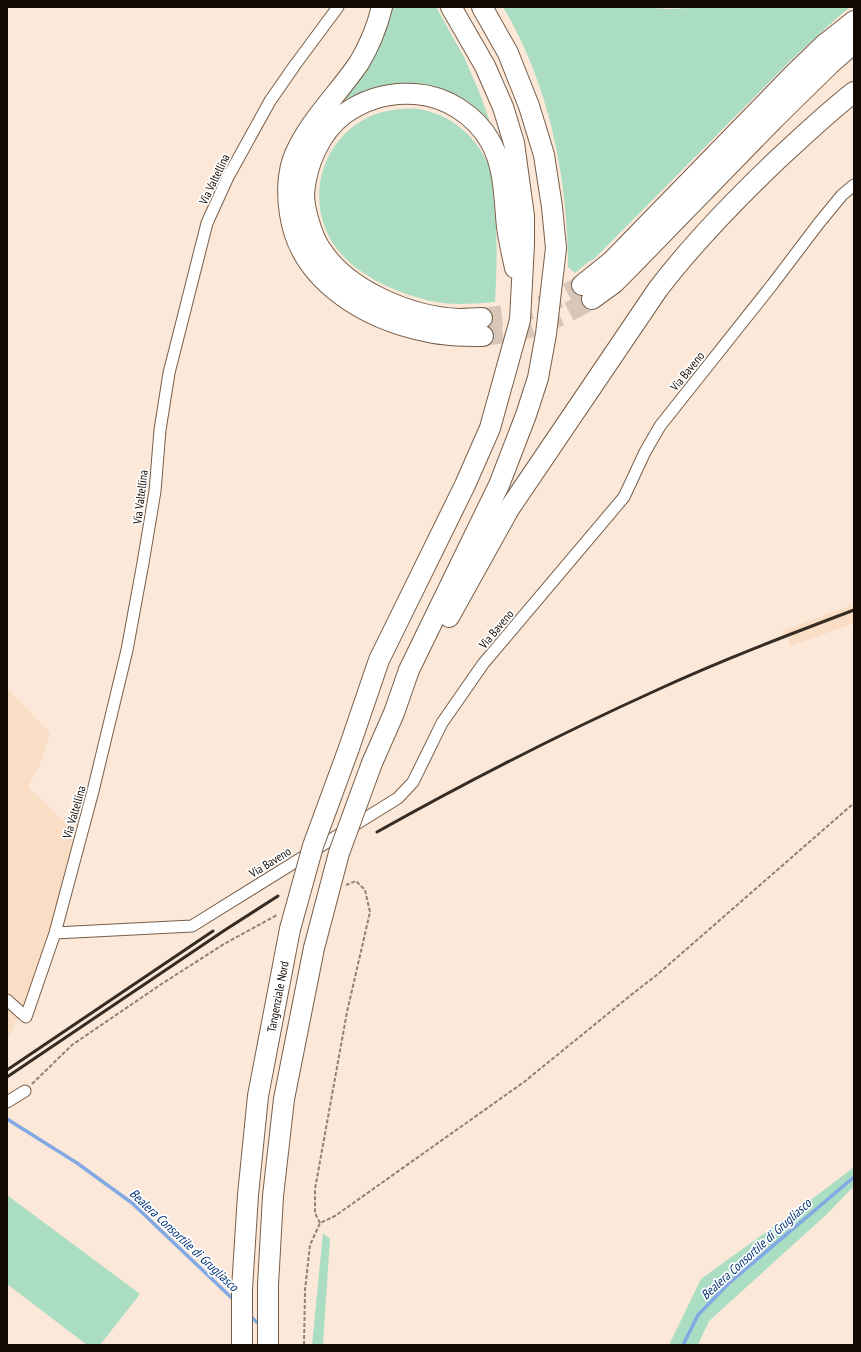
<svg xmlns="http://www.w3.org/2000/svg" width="861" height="1352" font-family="'PT Sans Narrow',sans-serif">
	<rect width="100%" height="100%" fill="#fbe8d9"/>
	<path fill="#faddc5" d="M854 604V623L791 646 782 631Z
		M7 688 50 733 40 764 28 787 76 833 51 932 25 1006 7 1039Z"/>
	<path fill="#abddc3" d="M392 7H436L465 59 480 94 490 122C484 116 477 108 470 103 428 75 387 80 344 100 368 68 382 46 392 7Z
		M503 7H633L671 9 702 7H850L837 18 791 60 593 260 588 262 575 273 568 267C568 178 549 84 503 7Z
		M401 109C407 109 413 108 419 109 450 114 476 136 488 164 492 174 492 185 493 195 498 230 497 266 495 302 483 303 471 304 459 304 422 304 373 285 346 259 302 217 314 143 369 117 379 112 390 110 401 109Z
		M854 1167V1186L827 1214 709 1321 698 1345H669L701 1279 820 1193Z
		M7 1195 140 1294 100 1345H87L7 1284Z
		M323 1233 330 1239 323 1345H312Z"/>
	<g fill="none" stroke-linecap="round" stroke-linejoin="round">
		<path stroke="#83a9e5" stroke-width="3.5" d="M7 1119 77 1163 132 1203 235 1301
			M249 1315 261 1326
			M683 1345 698 1315 728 1284 854 1177"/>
		<path stroke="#d8c7b9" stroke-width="20" stroke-dasharray="20 10" stroke-linecap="butt" d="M482 318C493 316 505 316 516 313 540 308 562 297 582 285
			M483 336C494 334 506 334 517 331 544 325 568 313 592 299"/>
		<g stroke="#785e48" stroke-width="13">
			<path id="minor" d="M55 933 192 926 398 798 413 782 442 723 483 664 624 497 645 452 660 426 772 285 819 223 842 195 854 185
				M7 1000 26 1017 55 933 93 791 127 650 143 563 155 491 160 430 169 373 207 223 228 177 270 101 295 65 338 7
				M7 1102 25 1091"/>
		</g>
		<g stroke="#785e48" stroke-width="22">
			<g id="motorway">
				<path d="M382 7C377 27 370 45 359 63 338 94 310 120 295 154 287 172 287 196 290 214 300 282 367 320 429 332 446 336 465 336 483 336"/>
				<path d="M582 285 612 261 792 76 825 44 854 21"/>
				<path d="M592 299 614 283 629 268 774 119 830 64 854 43"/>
				<path d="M482 318C474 318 467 319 459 319 411 317 347 291 320 248 312 236 304 209 304 194 306 165 320 132 344 114 365 99 390 92 415 94 446 96 475 115 490 141 505 167 504 199 507 227 509 241 512 254 515 268"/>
				<path d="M449 617 509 509 658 289C694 242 734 201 777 160 802 137 827 113 854 92"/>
				<path d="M349 748 379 660 465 485 490 428 520 320 524 244V216L514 143 503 107 485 66 451 7"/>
				<path d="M372 763 394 713 409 670 499 485 526 415 538 378 546 334 556 248 552 207 544 155 529 106 508 53 482 7"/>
				<path id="s1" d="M242 1345V1289L248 1195 258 1096 290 929"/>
				<path d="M268 1345V1285L273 1196 284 1099 314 948"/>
			</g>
		</g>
		<path stroke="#8e8075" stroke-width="2" stroke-dasharray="4 2" stroke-linecap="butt" d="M32 1084 72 1045 160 985 224 944 277 915
			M320 1223 315 1213V1189L347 1012 370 912 365 890 356 881 346 885
			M304 1345 305 1290 310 1245 320 1223 335 1216 524 1082 631 995 658 974 854 803"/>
		<use href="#minor" stroke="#fff" stroke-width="11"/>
		<use href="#motorway" stroke="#fff" stroke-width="20"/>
		<path stroke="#362c24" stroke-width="3" d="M377 832C468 781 562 733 657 690 722 660 788 635 854 610
			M7 1070 213 931
			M7 1077 225 930 278 896"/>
		<g stroke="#785e48" stroke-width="22" stroke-linecap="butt">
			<path id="motorway-bridge" d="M290 929 313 846 349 748
				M314 948 339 853 372 763"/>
		</g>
		<use href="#motorway-bridge" stroke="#fff" stroke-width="20"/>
	</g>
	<g text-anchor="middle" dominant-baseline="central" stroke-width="3.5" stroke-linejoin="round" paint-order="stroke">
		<g font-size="12" fill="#120903" stroke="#fff">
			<text transform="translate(214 179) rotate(-64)">Via Valtellina</text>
			<text transform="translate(687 371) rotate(-51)">Via Baveno</text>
			<text transform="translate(140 497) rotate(-83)">Via Valtellina</text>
			<text transform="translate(496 629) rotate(-50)">Via Baveno</text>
			<text transform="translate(74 812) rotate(-74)">Via Valtellina</text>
			<text transform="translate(270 862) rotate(-32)">Via Baveno</text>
			<text stroke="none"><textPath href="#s1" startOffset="351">Tangenziale Nord</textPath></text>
		</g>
		<g font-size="13" font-style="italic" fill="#013377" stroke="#fff">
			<text transform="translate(184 1240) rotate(43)">Bealera Consortile di Grugliasco</text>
			<text transform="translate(756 1249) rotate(-42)">Bealera Consortile di Grugliasco</text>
		</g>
	</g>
	<rect width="861" height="1352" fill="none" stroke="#120903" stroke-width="16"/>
</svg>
